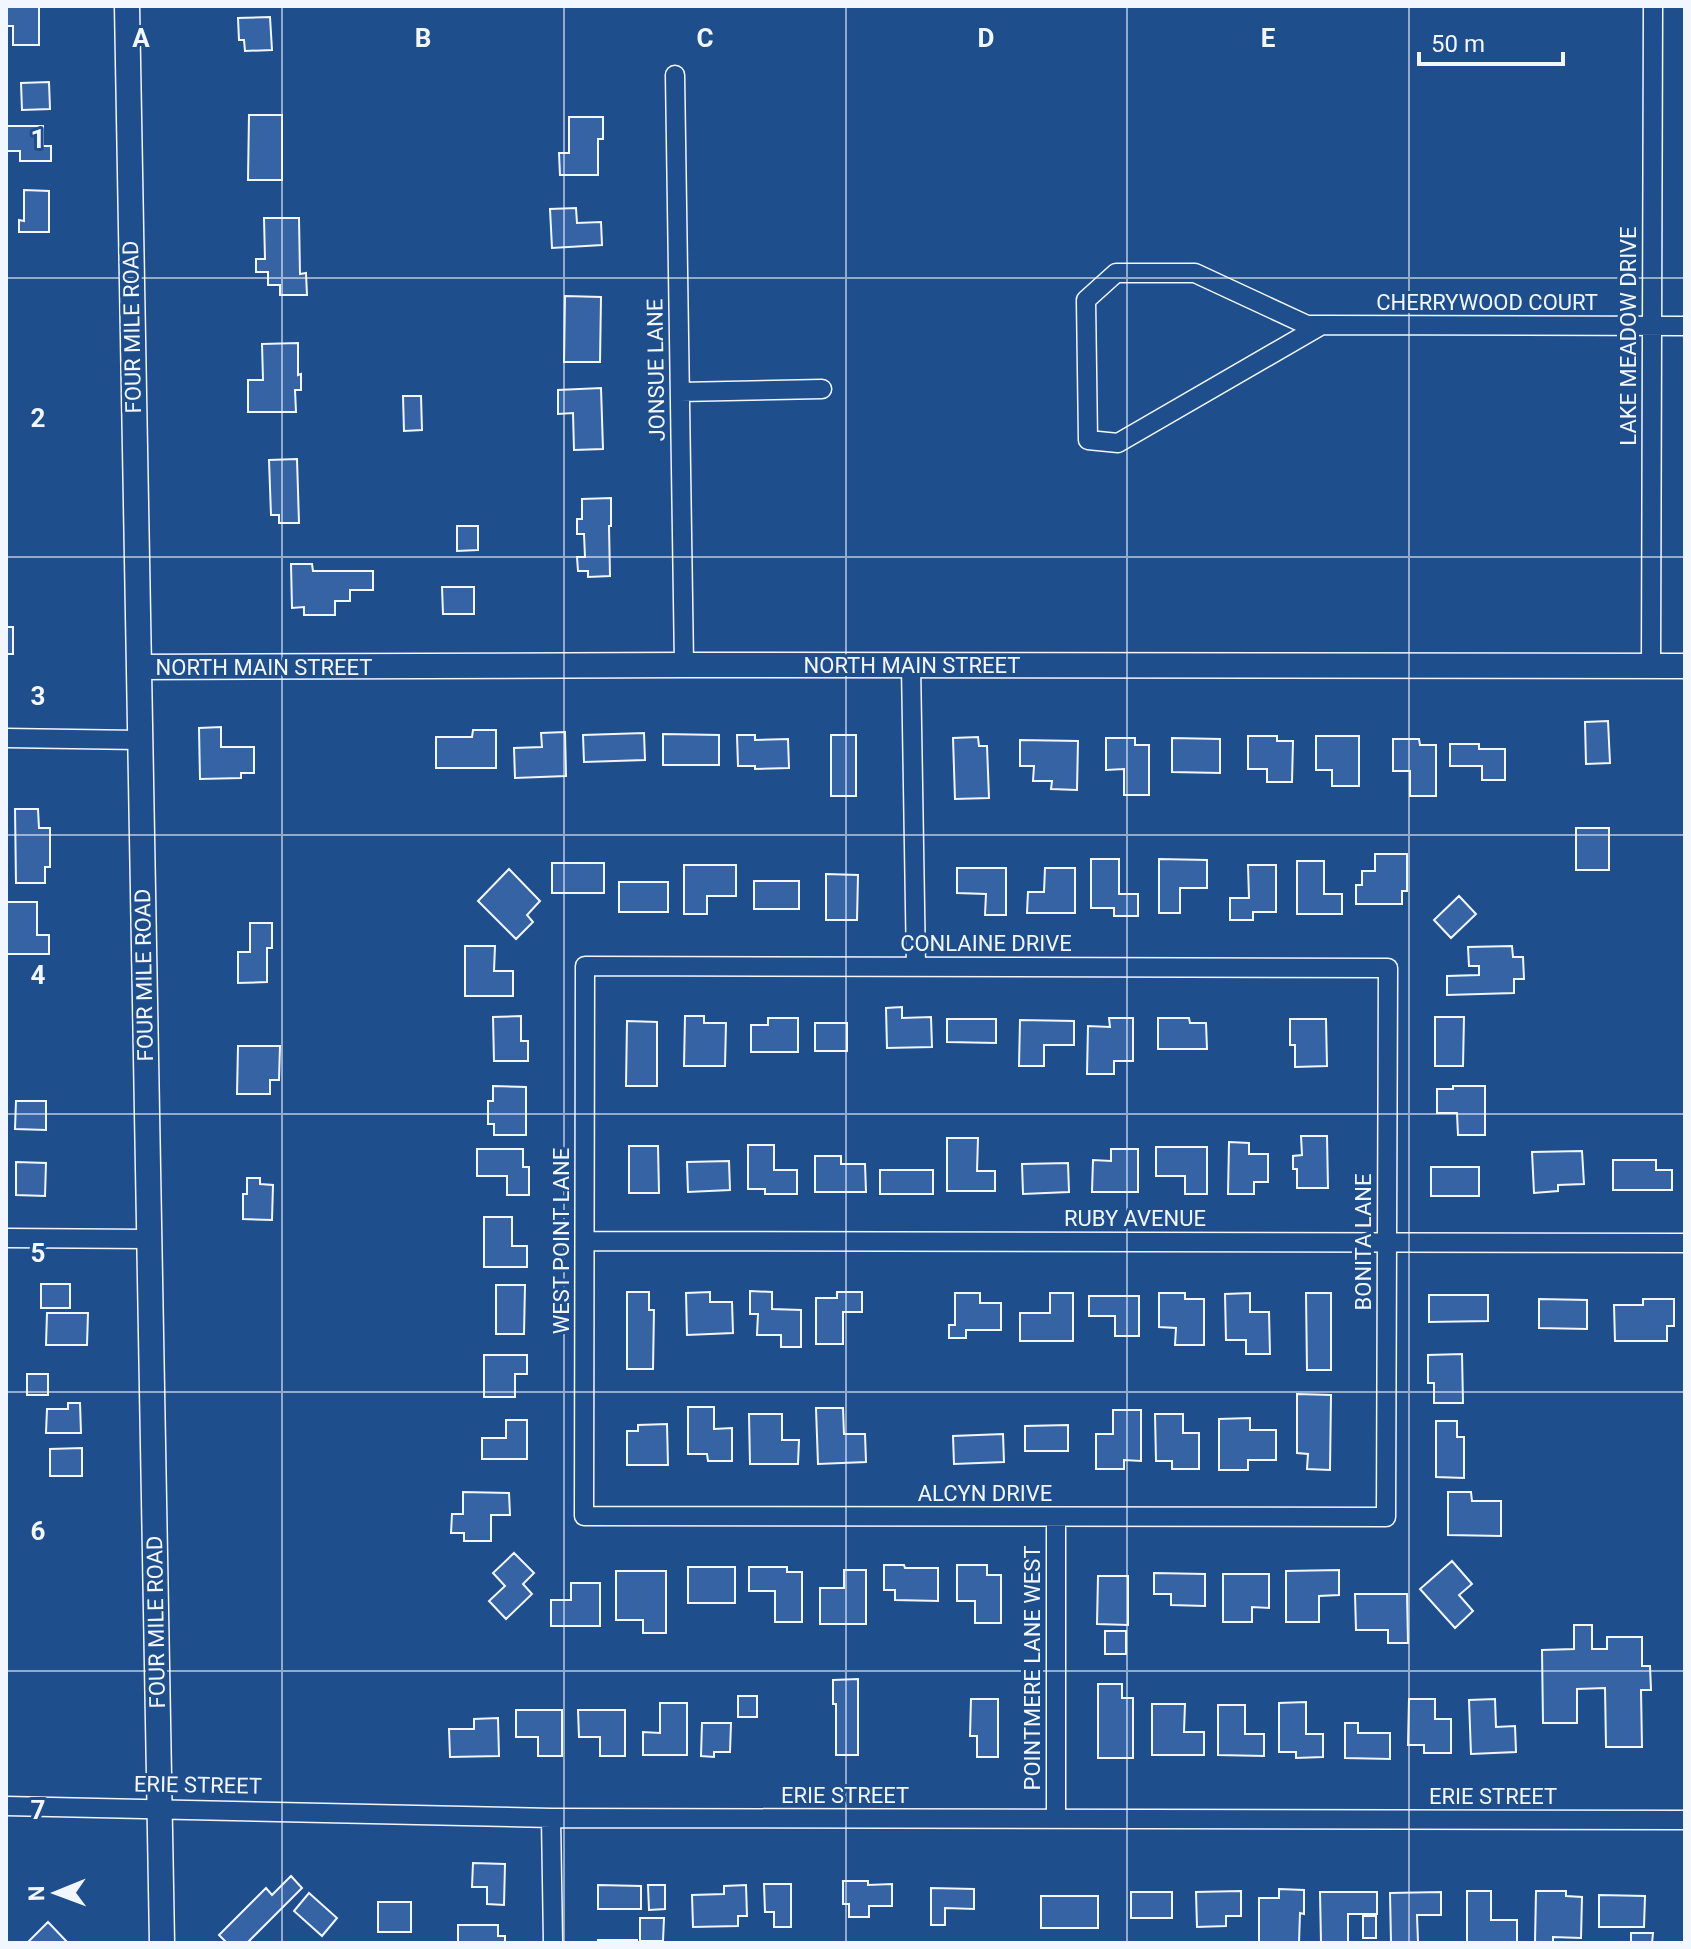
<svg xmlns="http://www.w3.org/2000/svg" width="1691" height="1949" font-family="Roboto,sans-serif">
	<rect width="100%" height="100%" fill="#1f4e8c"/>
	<path fill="#3563a3" stroke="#f2f6ff" stroke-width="2" d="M11 6H39V45H13V26H6V7Z
		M270 17 272 50 245 51 244 40H239L238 18Z
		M49 82 50 109 22 110 21 83Z
		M249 115H282V180H248Z
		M569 117H603V139H598V175H560L559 153H569Z
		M6 126H43V146H51V161H20V151H6Z
		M24 190 49 191V232H19V220L24 221Z
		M576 208 577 223 601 222 602 245 552 248 550 209Z
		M264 218H299L300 274 306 273 307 295H280V285H268V272H256V259H265Z
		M565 296 601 297 600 362H564Z
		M298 343V375L301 374V390H295L296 412H248V380H263L262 344Z
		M601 388 603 449 574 450 573 413 558 414V390Z
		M403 396H421L422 430 404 431Z
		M297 459 299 523H279V515H271L269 460Z
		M611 498V526H609L610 576 588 577V571H578L577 557H585L584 534H577V519H582V499Z
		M457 526H478V550L457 551Z
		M291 564H312L313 571H373V590H350V601H335V615H304V607L292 608Z
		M442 587H474V614H443Z
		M6 627H13V654H6Z
		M1608 721 1610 763 1586 764 1585 722Z
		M221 727V747H254V773H241V778L200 779 199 728Z
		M473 730H496V768H436V737H472Z
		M565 732 566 776 515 778 514 748 542 747 541 733Z
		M644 733 645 760 584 762 583 735Z
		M663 734 719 735V765H663Z
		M737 735H755V740L788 739 789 768 755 769V766H738Z
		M831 735H856V796H831Z
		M1248 736H1277V741H1293L1292 782H1267V769H1248Z
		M1316 736H1359V786H1332V770H1316Z
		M978 737 979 746H987L989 798 955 799 953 738Z
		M1106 738H1135V745H1149V795H1124V769L1106 770Z
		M1172 738 1220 739V773L1172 772Z
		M1393 739H1419L1420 745H1436V796H1410V771H1393Z
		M1020 740 1078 741 1077 790 1051 789 1052 781H1033L1034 766H1020Z
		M1450 744H1479V749H1505V780H1482V766H1450Z
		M15 809H38L39 828H50V867H45V883H16Z
		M1576 828H1609V870H1576Z
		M1375 854H1407V891H1402V904H1356V885H1362V871H1375Z
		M1091 859H1119V894H1138V916H1114V908H1091Z
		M1159 859 1207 860V888H1180V913H1159Z
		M1297 861H1324V894H1342V914H1297Z
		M552 863H604V893H552Z
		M684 865H736V896H707V914H684Z
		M1248 865H1276V912H1253V920H1230V898H1249Z
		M957 868H1006V915H985L986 894 957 893Z
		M1045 868H1075V913H1027L1028 892H1044Z
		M509 869 540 901 527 915 533 922 516 939 478 901Z
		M826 874 858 875 857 920H826Z
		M754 881H799V909H754Z
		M619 882H668V912H619Z
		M1459 896 1476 914 1451 938 1434 920Z
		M6 902H37V935H49V954H6Z
		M250 923H272V948H267V982L238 983V952H250Z
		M465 946H495L494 971H513V996H465Z
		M1512 946 1513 957H1523L1524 979H1514V993L1447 995V976L1479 975V966H1469L1468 947Z
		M902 1007V1018L931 1017 932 1047 887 1048 886 1008Z
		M521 1016V1041H528V1061H494L493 1017Z
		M685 1016H704V1023H726L725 1066H684Z
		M1435 1017H1464L1463 1066H1435Z
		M768 1018H798V1052H751V1025H768Z
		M1109 1018H1133V1061H1114V1074H1087L1088 1026 1110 1027Z
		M1158 1018H1189L1190 1023H1206L1207 1049H1158Z
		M947 1019H996V1043L947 1042Z
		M1290 1019H1326L1327 1066 1295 1067V1045H1290Z
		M1020 1020 1074 1021V1045H1044V1066H1019Z
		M627 1021 657 1022V1086H626Z
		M815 1023H847V1051H815Z
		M238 1046H280L279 1080H270V1094H237Z
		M493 1086 526 1087V1135H494V1124H488V1101H493Z
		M1453 1086H1485V1135H1458L1457 1113H1437V1089H1453Z
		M16 1101H46V1130L15 1129Z
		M1301 1136H1327L1328 1188H1297V1169H1293V1156L1302 1155Z
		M947 1138H978L977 1171H995V1191H947Z
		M1229 1142 1249 1143V1154H1268V1182H1254V1194H1228Z
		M748 1145H774V1170H797V1194H765V1189H748Z
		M629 1146H658L659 1193H629Z
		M1156 1147H1207V1194H1185V1176H1156Z
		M477 1149H523V1167H529V1195H507V1176H477Z
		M1111 1149H1138V1192H1092L1093 1160 1111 1161Z
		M1582 1151 1584 1184 1558 1185V1191L1534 1193 1532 1152Z
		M815 1156H841V1164H865L866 1192H815Z
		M1613 1160H1656V1170H1672V1190H1613Z
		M729 1161 730 1190 688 1192 687 1162Z
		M16 1162 46 1163 45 1196 16 1195Z
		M1068 1163 1069 1192 1023 1194 1022 1164Z
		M1431 1167H1479V1196H1431Z
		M880 1170H933V1194H880Z
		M247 1178H260V1184L273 1185 272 1220 243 1219V1194H247Z
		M484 1217H512V1246H527V1267H484Z
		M41 1284H70V1308H41Z
		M496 1285H525L524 1334H496Z
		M750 1291 772 1292V1309L801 1310V1347H781V1335H757L758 1314H750Z
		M627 1292H649V1310H654L653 1369H627Z
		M710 1292V1302H732L733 1333 687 1335 686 1293Z
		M837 1292H862V1312H843V1344H816V1298H837Z
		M955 1293H980V1303H1001V1330H966V1338H949V1325H955Z
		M1050 1293H1073V1341H1020V1313H1050Z
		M1159 1293H1185V1299H1204V1345H1175L1176 1328 1159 1327Z
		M1250 1293V1312H1269L1270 1354H1246V1340H1226L1225 1294Z
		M1306 1293H1331V1370H1307Z
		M1429 1295H1488V1321L1429 1322Z
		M1089 1296H1139V1336H1115V1316H1089Z
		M1539 1299 1587 1300V1329L1539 1328Z
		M1643 1299H1674V1326H1667V1341H1615L1614 1305H1643Z
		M47 1313H88L87 1345H46Z
		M1462 1354 1463 1403H1434V1383H1428V1355Z
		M484 1355H527V1374H515V1397H484Z
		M27 1374H48V1395H27Z
		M1297 1394 1331 1395 1330 1470 1307 1469 1308 1454 1297 1453Z
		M68 1403H80L81 1433H46L47 1409H68Z
		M688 1407H714V1429L732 1428V1461H708L707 1454H688Z
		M816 1408H843L844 1434H865L866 1462 818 1464Z
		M1113 1410H1141V1461L1124 1460V1469H1096V1434H1113Z
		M749 1414H782V1440H799L798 1464H750Z
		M1155 1414H1183V1433H1199V1469H1172V1461H1156Z
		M1250 1418V1430H1276V1460H1248V1470H1219V1419Z
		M506 1420H527V1459H482V1438H506Z
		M1436 1421H1457V1437H1464V1478L1436 1477Z
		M667 1424 668 1465H627V1431H638V1425Z
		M1068 1425V1451H1025V1426Z
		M1003 1434 1004 1462 954 1464 953 1436Z
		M82 1448V1476H50V1449Z
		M463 1492 509 1493 510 1515H491V1541H464V1533H451L452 1514H463Z
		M1448 1492H1471L1472 1501H1501V1536L1448 1535Z
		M514 1553 534 1573 523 1584 532 1594 506 1619 489 1601 505 1586 493 1573Z
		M1452 1561 1472 1584 1459 1595 1473 1611 1455 1628 1420 1589Z
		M884 1565H904L905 1568H938V1601L895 1600V1590H884Z
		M957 1565H987V1575H1001V1623H975V1601H957Z
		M688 1567H735V1603H688Z
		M749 1567H787V1572H802V1622H775V1591H749Z
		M844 1570H866V1624H820V1588H844Z
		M1339 1570V1595L1319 1596V1622H1286V1571Z
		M616 1571H666V1633H643V1620H616Z
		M1154 1573 1205 1574V1606L1171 1605V1594H1154Z
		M1223 1574H1269V1608L1252 1607V1622H1223Z
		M1098 1576H1128V1625L1097 1624Z
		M571 1583H600V1626H551V1600H571Z
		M1355 1594H1407L1408 1643H1388V1630H1356Z
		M1574 1625H1592V1649H1607V1637H1642V1666H1650L1651 1690H1641L1642 1747H1606L1605 1688 1577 1689V1723H1543L1542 1650 1574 1649Z
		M1105 1631H1126V1654H1105Z
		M858 1679V1755H836V1704H833V1680Z
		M1098 1684H1122V1698H1133V1758H1098Z
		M738 1696H757V1717H738Z
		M971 1699H998V1757H977V1736H970Z
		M1409 1699H1435V1719H1451V1753H1424V1745H1408Z
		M1495 1699 1496 1727 1515 1726 1516 1752 1471 1754 1469 1700Z
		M1306 1702V1734H1323V1757L1296 1758V1752H1279V1703Z
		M660 1703H687V1755H643V1732L660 1733Z
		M1152 1704H1185L1184 1732H1204V1755H1152Z
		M1218 1705H1245V1734H1264V1756L1218 1755Z
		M516 1710H562V1756H538V1737H516Z
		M578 1710H625V1756H600V1737H579Z
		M498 1718 499 1756 450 1757 449 1729H474V1719Z
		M702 1723H731L730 1752H714V1757L701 1756Z
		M1345 1723H1358V1733H1390V1759L1345 1758Z
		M473 1863 505 1864 504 1905 487 1904V1887H472Z
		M291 1876 302 1888 247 1943H227L219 1935 266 1888 272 1895Z
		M843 1881H868V1885L892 1884V1906H869V1917H849V1904H843Z
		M764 1884H791V1927H774V1912H765Z
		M598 1885 641 1886V1909H598Z
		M648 1885H665V1909L649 1910Z
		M746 1885 747 1916H738V1926L693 1927 692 1895 724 1894V1886Z
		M931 1888 974 1889V1909L945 1908V1925H931Z
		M1279 1889 1304 1890V1914L1300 1913 1299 1943H1259V1898H1279Z
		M1241 1891V1916H1226V1926L1197 1927 1196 1892Z
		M1467 1891H1491V1920H1517V1943H1467Z
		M1536 1891H1566V1896L1582 1897 1581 1938 1553 1937V1943H1535Z
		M1131 1892H1172V1918H1131Z
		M1320 1892H1377V1914H1348V1942H1321Z
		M1441 1892V1915H1417L1418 1942H1391L1390 1893Z
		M309 1893 337 1918 322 1936 294 1911Z
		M1599 1895 1645 1896 1644 1927H1599Z
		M1041 1896H1098V1928H1041Z
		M378 1902H411V1932H378Z
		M1363 1916H1376V1938H1363Z
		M640 1918H664L663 1941H640Z
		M48 1922 68 1943 28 1942Z
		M458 1925H498V1936H505V1943H458Z
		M1631 1933H1653L1652 1943H1631Z
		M598 1940H637V1943H598Z"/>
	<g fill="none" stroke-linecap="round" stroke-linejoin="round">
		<g stroke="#f2f6ff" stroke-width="21">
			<path id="street" d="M675 75 684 665
				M1116 273H1195L1307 325H1322L1118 443 1088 440 1086 300Z
				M1322 325 1685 326
				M680 392 822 389
				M911 665 916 967
				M1651 666 1653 6
				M6 738 139 740
				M585 966 1388 968 1386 1517 584 1516Z
				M6 1238 148 1239
				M585 1241 1685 1243
				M6 1806 551 1818 1685 1820
				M551 1818 553 1943
				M1056 1819V1517"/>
		</g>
		<g stroke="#f2f6ff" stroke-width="27">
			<path id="secondary" d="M127 6 162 1943
				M139 667 684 665 1685 666"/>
		</g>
		<use href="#street" stroke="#1f4e8c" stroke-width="18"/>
		<use href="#secondary" stroke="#1f4e8c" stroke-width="24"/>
	</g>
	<path fill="none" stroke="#f2f6ff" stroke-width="2" stroke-opacity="0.55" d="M282 6V1943M564 6V1943M846 6V1943M1127 6V1943M1409 6V1943M6 278H1685M6 557H1685M6 835H1685M6 1114H1685M6 1392H1685M6 1671H1685"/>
	<g text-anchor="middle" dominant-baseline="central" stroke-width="6" stroke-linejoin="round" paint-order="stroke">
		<g font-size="22" fill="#f2f6ff" stroke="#1f4e8c">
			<text x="1487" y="302">CHERRYWOOD COURT</text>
			<text transform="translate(132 327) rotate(-91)">FOUR MILE ROAD</text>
			<text transform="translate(1628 336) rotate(-90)">LAKE MEADOW DRIVE</text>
			<text transform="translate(656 370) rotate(-91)">JONSUE LANE</text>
			<text x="912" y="665">NORTH MAIN STREET</text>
			<text x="264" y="667">NORTH MAIN STREET</text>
			<text x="986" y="943">CONLAINE DRIVE</text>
			<text transform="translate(144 975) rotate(-91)">FOUR MILE ROAD</text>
			<text x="1135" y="1218">RUBY AVENUE</text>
			<text transform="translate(561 1241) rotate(-90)">WEST POINT LANE</text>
			<text transform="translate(1363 1242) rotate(-90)">BONITA LANE</text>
			<text x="985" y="1493">ALCYN DRIVE</text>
			<text transform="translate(156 1622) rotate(-91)">FOUR MILE ROAD</text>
			<text transform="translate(1032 1668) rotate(-90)">POINTMERE LANE WEST</text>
			<text transform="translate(198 1785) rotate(1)">ERIE STREET</text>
			<text x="845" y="1795">ERIE STREET</text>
			<text x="1493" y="1796">ERIE STREET</text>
		</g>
	</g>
	<g font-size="26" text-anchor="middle" font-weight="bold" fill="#f2f6ff" stroke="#1f4e8c" stroke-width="6" stroke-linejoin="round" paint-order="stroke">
		<text x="141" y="47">A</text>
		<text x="423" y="47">B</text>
		<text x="705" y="47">C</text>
		<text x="986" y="47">D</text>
		<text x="1268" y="47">E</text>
		<text x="38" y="148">1</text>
		<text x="38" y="427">2</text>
		<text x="38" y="705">3</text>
		<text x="38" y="984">4</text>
		<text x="38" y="1262">5</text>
		<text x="38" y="1540">6</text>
		<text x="38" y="1819">7</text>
	</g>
	<rect width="1691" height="1949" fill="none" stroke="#f2f6ff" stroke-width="16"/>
	<g transform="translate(56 1893) rotate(269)" stroke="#1f4e8c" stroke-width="6" paint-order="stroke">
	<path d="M0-6L14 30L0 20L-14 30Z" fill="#f2f6ff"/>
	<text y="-12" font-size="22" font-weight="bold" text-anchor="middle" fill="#f2f6ff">N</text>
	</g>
	<path d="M1419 52v12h144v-12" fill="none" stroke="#f2f6ff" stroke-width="4"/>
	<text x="1431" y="52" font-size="24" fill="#f2f6ff" stroke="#1f4e8c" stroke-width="6" paint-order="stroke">50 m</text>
</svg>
